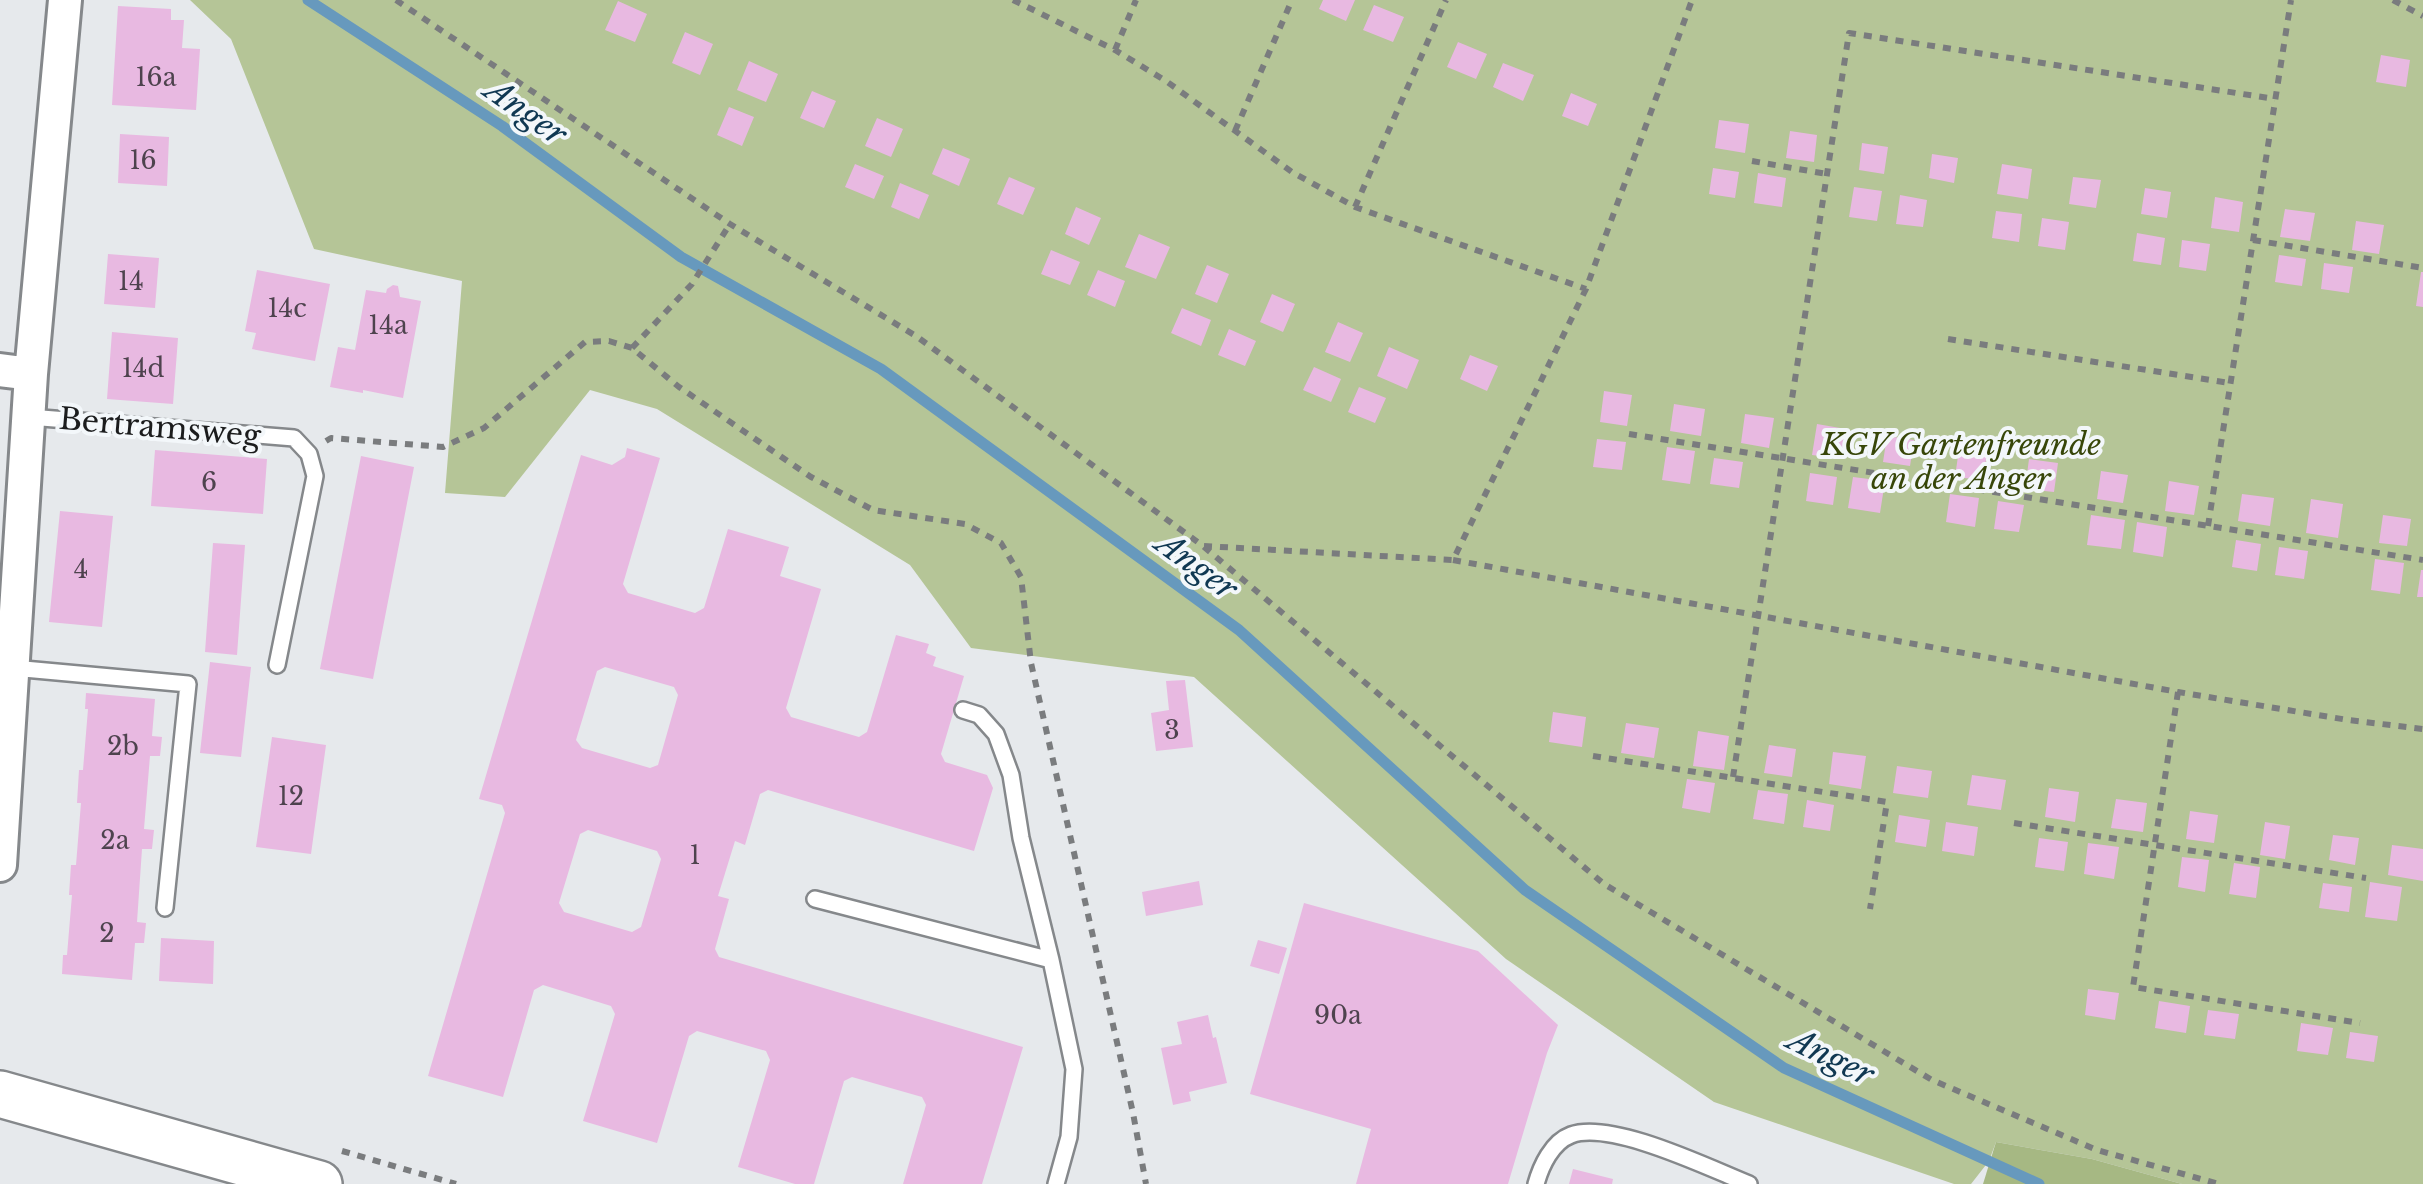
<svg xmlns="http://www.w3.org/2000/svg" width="2423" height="1184" font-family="'Libre Baskerville',serif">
	<rect width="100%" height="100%" fill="#e6e9ec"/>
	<path fill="#b5c597" d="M190 0H2423V1184H2182L2092 1159 1996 1142 1989 1161 1971 1184H1954L1714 1102 1506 959 1194 677 971 648 910 565 657 409 590 390 505 497 445 493 462 281 314 249 231 39Z"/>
	<path fill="#a6b883" d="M1996 1142 2092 1159 2182 1184H1983Z"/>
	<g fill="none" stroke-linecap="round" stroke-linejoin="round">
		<path stroke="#6799bd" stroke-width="11" d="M308 0 502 126 681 257 881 369 1239 630 1525 890 1784 1068 2039 1184"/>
	</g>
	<path fill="#e8b9e1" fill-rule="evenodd" d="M1323 0H1355L1346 21 1319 9Z
		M618 1 647 14 635 42 605 30Z
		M1374 5 1404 17 1393 42 1363 30Z
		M118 6 171 9V20H184L182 48 200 49 196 110 112 105Z
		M685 32 713 44 700 75 672 63Z
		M1458 42 1487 54 1476 79 1447 67Z
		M2381 55 2410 60 2406 87 2376 82Z
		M749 61 778 74 766 102 737 90Z
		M1503 63 1534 75 1523 101 1493 87Z
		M812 91 836 101 824 128 800 118Z
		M1571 93 1597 104 1588 126 1562 116Z
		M729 107 754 117 742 146 717 135Z
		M877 118 903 129 891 157 865 146Z
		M1719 120 1749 124 1745 153 1715 148Z
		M1790 131 1817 135 1814 162 1786 158Z
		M120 134 169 137 167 186 118 183Z
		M1862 143 1888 147 1884 174 1859 170Z
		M943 148 970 159 959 186 932 174Z
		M1932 154 1958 158 1954 183 1929 178Z
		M855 164 884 176 874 199 845 187Z
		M2002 164 2032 169 2028 199 1997 194Z
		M1713 168 1739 172 1735 198 1709 194Z
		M1758 173 1786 178 1782 207 1754 203Z
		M1009 177 1035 188 1023 215 997 204Z
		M2073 177 2101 180 2096 208 2069 204Z
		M900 183 929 195 919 219 891 207Z
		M1854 187 1882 191 1877 221 1849 217Z
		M2145 188 2171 192 2167 218 2141 214Z
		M1900 195 1927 200 1923 227 1896 224Z
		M2215 197 2243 202 2239 232 2211 228Z
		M1076 207 1101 218 1089 245 1065 234Z
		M2285 209 2315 213 2310 241 2280 237Z
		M1996 211 2022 214 2019 242 1992 238Z
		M2042 218 2069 222 2065 250 2038 246Z
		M2356 221 2384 225 2379 254 2352 250Z
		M2137 233 2165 238 2161 265 2133 261Z
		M1139 234 1170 247 1156 279 1125 267Z
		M2182 240 2210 244 2206 271 2179 267Z
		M1051 250 1080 262 1070 285 1041 274Z
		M108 254 159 258 155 308 104 304Z
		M2279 255 2306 259 2302 286 2275 282Z
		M2324 263 2353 267 2349 293 2321 289Z
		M1207 265 1229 274 1217 303 1195 294Z
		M257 270 330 284 315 361 252 349 256 333 245 331Z
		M1098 270 1125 281 1115 307 1087 295Z
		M2421 272H2423V307L2416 306Z
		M393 285 398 286 400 297 421 301 403 398 363 390V393L330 387 338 347 355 350 366 290 386 293 387 289Z
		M1272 294 1295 304 1283 332 1260 322Z
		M1182 308 1211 320 1201 346 1171 333Z
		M1338 322 1363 333 1350 362 1325 352Z
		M1229 329 1256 341 1245 366 1218 355Z
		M112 332 178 338 173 404 107 399Z
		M1389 347 1419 360 1407 389 1377 376Z
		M1470 355 1498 366 1487 391 1460 379Z
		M1314 367 1341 379 1331 402 1303 390Z
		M1359 387 1386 398 1375 423 1348 412Z
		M1604 391 1632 395 1627 426 1600 422Z
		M1674 404 1705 409 1701 436 1670 431Z
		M1745 414 1774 418 1769 448 1741 443Z
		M1817 424 1846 429 1842 459 1812 455Z
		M1887 436 1914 440 1910 466 1883 462Z
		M1597 439 1626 442 1622 470 1593 467Z
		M1667 447 1695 451 1690 484 1662 480Z
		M627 448 660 458 623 584 628 593 695 613 704 608 728 529 789 547 780 576 821 589 786 708 791 717 859 737 867 732 896 635 929 644 926 653 936 657 933 666 964 676 941 754 945 762 987 775 993 788 974 851 768 790 760 794 745 845 735 841 718 896 729 899 715 949 719 957 1023 1047 982 1184H903L926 1105 922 1097 852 1077 844 1081 814 1184H795L738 1167 770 1060 766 1051 697 1031 689 1036 657 1143 583 1121 615 1014 611 1006 543 985 534 990 503 1097 428 1076 505 813 502 805 479 799 581 455 612 465 625 457ZM605 667 674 687 678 695 658 765 650 768 582 748 576 740 597 671ZM588 830 657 851 661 859 641 927 632 932 564 912 559 903 580 834Z
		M1959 449 1987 453 1983 480 1955 477Z
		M155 450 267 459 263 514 151 506Z
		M361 456 414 467 373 679 320 669Z
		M1714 458 1743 462 1739 488 1710 484Z
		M2029 459 2058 463 2054 492 2025 489Z
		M2101 471 2128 475 2123 503 2097 499Z
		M1810 473 1837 477 1833 505 1806 501Z
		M1853 477 1885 481 1880 513 1848 508Z
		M2169 481 2199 486 2194 515 2165 511Z
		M1950 494 1979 498 1975 527 1946 522Z
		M2242 494 2274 498 2270 526 2238 521Z
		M2311 499 2343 504 2338 538 2306 533Z
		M1998 501 2024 505 2019 532 1994 529Z
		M60 511 113 516 102 627 49 622Z
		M2091 515 2125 520 2121 549 2087 545Z
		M2383 515 2411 519 2407 546 2379 543Z
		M2137 522 2167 527 2163 557 2133 552Z
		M2236 540 2261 544 2257 571 2232 567Z
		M213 543 245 545 237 655 205 652Z
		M2279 547 2308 551 2304 579 2275 575Z
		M2375 559 2404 563 2400 594 2371 590Z
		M2421 570H2423V597H2417Z
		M210 662 251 667 241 757 200 753Z
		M1185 680 1193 747 1156 751 1151 713 1169 710 1166 681Z
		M86 693 155 699 152 736 162 737 160 756H150L144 829 154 830 152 849H142L137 922 146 923 144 943H135L132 980 62 974 63 955H67L72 895H69L71 865H76L81 803H77L79 770H83L88 709H85Z
		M1553 712 1586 717 1582 747 1549 742Z
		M1626 723 1659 728 1654 758 1621 753Z
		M1698 731 1729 736 1724 770 1693 766Z
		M272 737 326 745 311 854 256 847Z
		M1769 745 1796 749 1792 777 1764 773Z
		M1833 752 1866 756 1861 789 1829 784Z
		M1897 766 1932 771 1928 798 1893 793Z
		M1972 775 2006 780 2001 810 1967 805Z
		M1687 779 1715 783 1710 813 1682 808Z
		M2049 788 2079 792 2075 822 2045 817Z
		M1758 790 1788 794 1784 824 1753 819Z
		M2116 799 2147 803 2143 832 2111 828Z
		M1807 800 1834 805 1830 831 1803 827Z
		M2190 811 2218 815 2214 843 2186 839Z
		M1899 815 1930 820 1926 847 1895 842Z
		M1946 822 1978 827 1974 856 1942 851Z
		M2265 822 2290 826 2285 859 2260 855Z
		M2333 835 2359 838 2355 865 2329 860Z
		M2039 838 2068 842 2064 871 2035 867Z
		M2088 843 2119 847 2114 879 2084 874Z
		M2392 845 2423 849V881L2388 875Z
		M2182 857 2209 860 2205 892 2178 887Z
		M2234 863 2260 867 2256 898 2229 894Z
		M1199 881 1203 905 1146 916 1142 892Z
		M2370 882 2402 887 2397 921 2365 917Z
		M2323 883 2352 887 2349 912 2319 908Z
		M1304 903 1478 951 1558 1025 1547 1053 1508 1184H1356L1371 1129 1250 1094Z
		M161 938 214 941 213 984 159 981Z
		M1258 940 1287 948 1279 974 1250 966Z
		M2088 989 2119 993 2115 1020 2085 1015Z
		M2159 1001 2190 1006 2186 1033 2155 1028Z
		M2208 1010 2239 1014 2235 1039 2204 1035Z
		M1208 1015 1213 1038 1216 1037 1227 1083 1189 1092 1191 1101 1173 1105 1161 1048 1182 1044 1177 1022Z
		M2301 1023 2333 1028 2328 1055 2297 1051Z
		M2350 1032 2378 1036 2374 1062 2346 1058Z
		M1573 1169 1613 1179 1612 1184H1569Z"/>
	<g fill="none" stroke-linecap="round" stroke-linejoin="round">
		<g stroke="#85888b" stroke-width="20">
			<path id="lane" d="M29 417 294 438 309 454 315 476 277 665
				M13 668 188 684 165 908
				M963 710 979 715 996 734 1011 775 1021 838 1051 960
				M815 899 1051 960 1074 1069 1069 1137 1056 1184
				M1536 1184C1541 1166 1552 1142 1571 1135 1611 1120 1709 1168 1749 1184"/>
		</g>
		<g stroke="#85888b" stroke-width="38">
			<path id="street" d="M0 370 31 374
				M0 865 31 374 65 0"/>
		</g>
		<g stroke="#85888b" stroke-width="50">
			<path id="secondary" d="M0 1094 319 1184"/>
		</g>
		<path stroke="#7a7c7e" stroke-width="6" stroke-dasharray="8 8" stroke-linecap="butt" d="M396 0 730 224 916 336 1203 546 1604 884 1932 1080 2097 1150 2219 1184
			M1013 0 1115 50 1166 81 1292 172 1355 207 1586 289
			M2393 0 2423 16
			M1115 50 1136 0
			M1235 131 1292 0
			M1752 161 1827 174
			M1355 207 1446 0
			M2253 240 2423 268
			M1948 339 2230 383
			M632 348 692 284 730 224
			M1629 434 2423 560
			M326 441 331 438 443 447 484 428 585 342 609 341 632 348 679 387 811 477 873 510 965 524 1001 543 1021 577 1031 663 1133 1113 1146 1184
			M2208 526 2291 0
			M1204 546 1453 560 1586 289 1692 0
			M1453 560 2178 692 2348 720 2423 729
			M2178 692 2133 987 2360 1023
			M1593 756 1887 802 1870 909
			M1733 777 1849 33 2275 99
			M2014 823 2366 878
			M342 1151 456 1184"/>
		<use href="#lane" stroke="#fff" stroke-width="15"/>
		<use href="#street" stroke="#fff" stroke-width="32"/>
		<use href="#secondary" stroke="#fff" stroke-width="45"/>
	</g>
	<g text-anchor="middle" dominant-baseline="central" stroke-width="8" stroke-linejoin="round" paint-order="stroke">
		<g font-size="25" fill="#4e434e">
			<text x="156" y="77">16a</text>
			<text x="143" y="160">16</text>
			<text x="131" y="281">14</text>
			<text x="287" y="308">14c</text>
			<text x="388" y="325">14a</text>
			<text x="143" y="368">14d</text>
			<text x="209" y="482">6</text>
			<text x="81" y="569">4</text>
			<text x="1172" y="730">3</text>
			<text x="123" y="746">2b</text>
			<text x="291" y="796">12</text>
			<text x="115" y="840">2a</text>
			<text x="695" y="855">1</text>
			<text x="107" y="933">2</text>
			<text x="1338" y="1015">90a</text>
		</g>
		<g font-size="30" fill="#1b1c1d" stroke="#f3f7fa">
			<text transform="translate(160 427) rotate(5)">Bertramsweg</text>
		</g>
		<g font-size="30" font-style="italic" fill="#374609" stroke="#f3f7fa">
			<text x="1961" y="444">KGV Gartenfreunde<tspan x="1961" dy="34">an der Anger</tspan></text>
		</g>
		<g font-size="32" font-style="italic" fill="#103852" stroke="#f3f7fa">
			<text transform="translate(526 112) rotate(35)">Anger</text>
			<text transform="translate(1197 566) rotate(36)">Anger</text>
			<text transform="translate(1831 1057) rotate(26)">Anger</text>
		</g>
	</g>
</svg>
